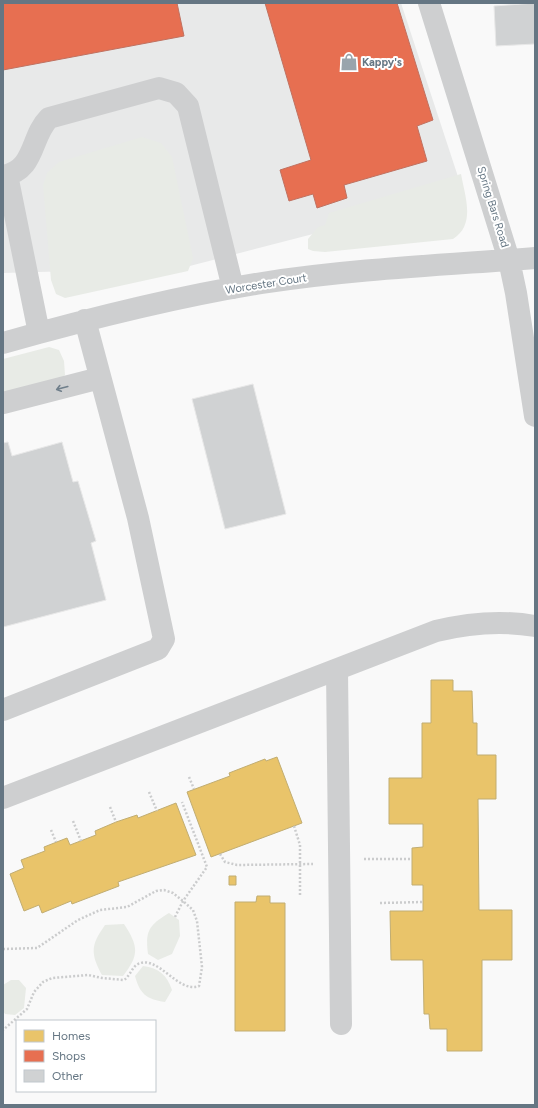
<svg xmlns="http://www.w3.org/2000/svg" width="538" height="1108" font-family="Figtree,sans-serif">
	<rect width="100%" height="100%" fill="#f9f9f9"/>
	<path fill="#e8e9e9" d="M3 3H401L464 195 182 268 3 273Z"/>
	<path fill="#e8ebe6" d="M142 137 161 143 172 157 193 258 188 271 65 298 56 294 51 280 43 185 47 173 59 162Z
		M461 174C465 196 476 225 453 239L325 252 313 251 308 249V239L318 227 325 225 329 213Z
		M49 347 59 350 64 361 65 375 61 379 3 393V359Z
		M169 913 179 920 180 936 172 954 158 960 148 954C145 931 149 925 169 913Z
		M124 924C139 947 139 955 123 976L102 975C90 953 91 945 105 925Z
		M143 966C159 968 167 975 172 990L165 1002C146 999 140 994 135 976Z
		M11 980H19L26 988 24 1008 15 1015 5 1014 3 1011V985Z"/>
	<path fill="#e9c46a" stroke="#c1ad72" d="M431 680H453V691H472L473 723H477V755H496V799H478L479 910H512V960H482V1051H447V1029H430L429 1014H424L423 960H391L390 911H423V885H412V848L423 847V824H389V778H422V723H431Z
		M277 757 302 823 211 857 187 792 230 776 229 773 265 759 266 761Z
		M176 803 196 855 118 882 119 886 72 904 71 901 42 913 39 905 24 911 10 874 24 868 21 860 45 851 44 847 67 838 70 845 96 835 95 831 116 822 137 815 138 818Z
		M229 876H236V885H229Z
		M257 896H270V903H285V1031H235V902H256Z"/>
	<path fill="#e76f51" stroke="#c07160" d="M3 3H177L184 36 3 70Z
		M265 3H397L433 120 417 126 427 161 344 185 347 198 317 208 313 194 289 201 280 170 311 160Z"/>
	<path fill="#d0d2d3" stroke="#e8e8e8" d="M535 3V44L496 46 494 6Z
		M253 384 286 514 225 529 192 399Z
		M8 442 12 456 62 442 73 482 78 481 96 541 91 543 106 600 3 627V443Z"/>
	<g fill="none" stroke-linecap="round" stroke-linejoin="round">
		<path stroke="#cbcccd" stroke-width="2.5" stroke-dasharray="2 2" stroke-linecap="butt" d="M189 777 194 789
			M149 792 157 811
			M110 807 116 822
			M73 821 81 841
			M294 826 300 845V895
			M51 830 56 842
			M220 854 225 862 237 865 313 864
			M364 859H412
			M380 903 423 902
			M175 917 183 901 207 867 182 802
			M3 949 37 948 78 920 100 910 127 907 156 891 164 890 173 893 183 901 193 910 197 921 202 967 199 986C178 994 158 954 138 964 132 967 130 976 124 980L102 978 88 975 52 978 43 982 34 992 27 1009 3 1030"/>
		<path stroke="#cecfd0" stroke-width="22" d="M429 3 509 260 516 293 535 416
			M7 175 39 333
			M3 176C36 170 30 137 49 118L159 88 176 93 188 106 233 288
			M3 343C88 319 174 297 262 283 352 269 444 265 535 258
			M3 403 100 378
			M337 670 341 1024
			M3 710 158 649 164 639 138 518 85 320
			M3 798 436 631C469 623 501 620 535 626"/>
	</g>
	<defs><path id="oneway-shaft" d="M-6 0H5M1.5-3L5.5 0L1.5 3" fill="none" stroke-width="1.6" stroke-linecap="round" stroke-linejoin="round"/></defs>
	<use stroke="#707f8b" href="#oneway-shaft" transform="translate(62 388) rotate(165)"/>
	<defs>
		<g id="shop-bare" transform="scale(1.38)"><path d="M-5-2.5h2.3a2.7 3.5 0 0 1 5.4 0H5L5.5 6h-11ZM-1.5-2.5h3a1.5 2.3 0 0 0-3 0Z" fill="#99a4ac" stroke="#fff" stroke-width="2.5" paint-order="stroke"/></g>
	</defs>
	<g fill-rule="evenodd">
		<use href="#shop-bare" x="349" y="62"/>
	</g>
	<g text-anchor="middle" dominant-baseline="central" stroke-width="4" stroke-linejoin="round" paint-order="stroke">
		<g font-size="11" font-weight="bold" fill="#657683" stroke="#fff" text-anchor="start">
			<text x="362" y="62">Kappy's</text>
		</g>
		<g font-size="11" fill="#657683" stroke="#fff">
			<text transform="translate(493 207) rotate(73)">Spring Bars Road</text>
			<text transform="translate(266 284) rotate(-9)">Worcester Court</text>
		</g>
	</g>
	<rect width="538" height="1108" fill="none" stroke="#657683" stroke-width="8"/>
	<rect x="16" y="1020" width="140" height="72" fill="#ffffff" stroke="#c1c8cd"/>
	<rect x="24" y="1030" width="20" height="12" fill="#e9c46a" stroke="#c1c8cd"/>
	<text x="52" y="1040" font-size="12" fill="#657683">Homes</text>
	<rect x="24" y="1050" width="20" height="12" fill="#e76f51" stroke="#c1c8cd"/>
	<text x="52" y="1060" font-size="12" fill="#657683">Shops</text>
	<rect x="24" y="1070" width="20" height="12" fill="#d0d2d3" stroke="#c1c8cd"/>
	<text x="52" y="1080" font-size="12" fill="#657683">Other</text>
</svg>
